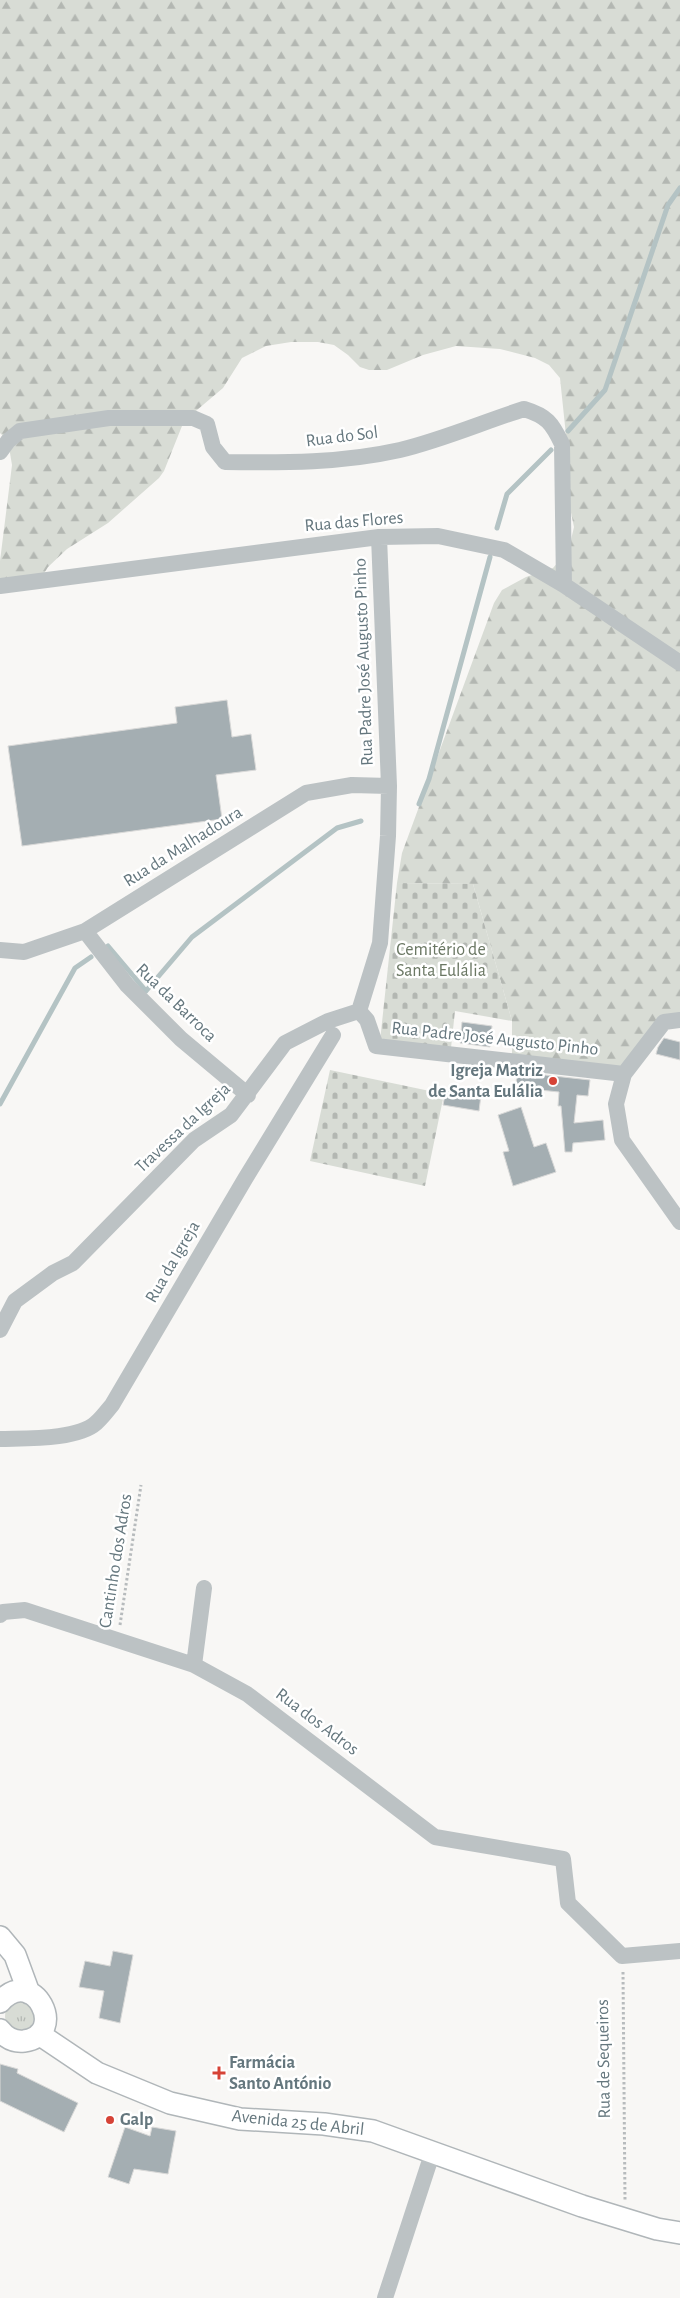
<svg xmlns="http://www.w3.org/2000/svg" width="680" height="2298" font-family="'Alegreya Sans',sans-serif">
	<defs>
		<pattern id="grass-tufts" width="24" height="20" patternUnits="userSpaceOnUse" patternTransform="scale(1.25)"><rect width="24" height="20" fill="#d8dcd5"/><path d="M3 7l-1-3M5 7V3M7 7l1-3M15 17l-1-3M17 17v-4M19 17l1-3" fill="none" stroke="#b3b7b2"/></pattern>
		<pattern id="forest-firs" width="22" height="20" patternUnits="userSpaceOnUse" patternTransform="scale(1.25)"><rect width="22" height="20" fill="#d8dcd5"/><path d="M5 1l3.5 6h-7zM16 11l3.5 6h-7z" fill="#b3b7b2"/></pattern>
		<pattern id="cemetery-stones" width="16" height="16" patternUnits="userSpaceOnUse" patternTransform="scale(1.25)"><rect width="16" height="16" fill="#d8dcd5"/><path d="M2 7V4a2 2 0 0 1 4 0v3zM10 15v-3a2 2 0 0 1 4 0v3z" fill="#b3b7b2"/></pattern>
	</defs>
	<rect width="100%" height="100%" fill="#f8f7f5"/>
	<path fill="url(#grass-tufts)" d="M5 2016a15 15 0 1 1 30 0a15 15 0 1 1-30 0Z"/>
	<path fill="url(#forest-firs)" d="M0 0H680V1015L623 1068 512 1056V1021L473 884 397 883 402 853 494 603 502 590 526 577 553 568 566 553 570 544 574 527 569 503 567 445 560 378 549 365 535 358 500 349 456 346 423 355 387 370H369L360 367 348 355 334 345 318 342H291L266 346 242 358 223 388 184 421 164 471 159 478 108 523 67 549 48 567 43 575 0 579V561L12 465 8 441 0 433Z"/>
	<path fill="url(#cemetery-stones)" d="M397 883 473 884 512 1021 455 1011 451 1048 380 1041Z
		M330 1070 444 1094 425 1186 310 1161Z"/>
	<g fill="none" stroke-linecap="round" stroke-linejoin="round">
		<path stroke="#b4c3c4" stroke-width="5" d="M568 431 605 390 668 205 680 188
			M497 528 507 494 551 450
			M419 804 429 779 490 557
			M108 946 146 991 192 937 337 828 361 821
			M0 1104 75 968 91 957"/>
	</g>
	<path fill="#a4aeb2" stroke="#d9d9d8" d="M227 700 232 737 251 734 256 770 216 775 222 819 22 846 8 746 177 723 175 707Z
		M462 1022 492 1026 490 1047 460 1043Z
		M664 1038 680 1042V1060L656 1054 658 1047Z
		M517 1072 590 1080 588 1096 577 1095 574 1123 603 1120 605 1140 573 1143 572 1152H565L561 1106H558L559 1092 530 1089 529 1098 515 1097Z
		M446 1089 481 1095 479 1111 443 1105Z
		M521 1107 534 1147 546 1143 556 1172 513 1186 503 1152 509 1151 498 1115Z
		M113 1951 133 1955 120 2023 99 2018 104 1991 79 1987 85 1961 110 1966Z
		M0 2064 18 2069 17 2073 78 2103 64 2132 0 2101Z
		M125 2127 150 2136 152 2127 176 2131 168 2174 134 2169 129 2184 108 2177Z"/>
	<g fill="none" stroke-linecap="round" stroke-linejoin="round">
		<g stroke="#b0b6b9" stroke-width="24">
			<path id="major" d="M0 1937 15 1955 29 1993
				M0 2002C34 1964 69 2035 24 2041 14 2042 6 2038 0 2030
				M39 2034 97 2073 170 2103 240 2119 324 2124 373 2131 582 2206 657 2229 680 2233"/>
		</g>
		<path stroke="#b7bbbd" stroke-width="3" stroke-dasharray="2.5 2.5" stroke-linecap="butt" d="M120 1625 141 1485
			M623 1972 625 2201"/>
		<path stroke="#bcc2c4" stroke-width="16" d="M0 452 8 441 20 431 109 418H193L207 424 213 447 225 462C284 463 342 463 400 450 442 440 483 422 524 409 547 416 552 423 562 444L564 585
			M0 586 379 537 438 536 504 550 564 585 680 663
			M85 931 127 985 181 1039 248 1095
			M0 950 24 952 85 931 306 793 352 785 389 786
			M359 1011 380 943 388 836 389 786 379 537
			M359 1011 367 1020 376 1046 624 1074
			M680 1020 664 1022 624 1074 616 1104 622 1140 680 1222
			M0 1330 15 1301 53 1273 73 1263 194 1140 231 1115 285 1043 328 1021 359 1011
			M0 1439C25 1438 77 1440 96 1423 102 1418 107 1411 112 1405L245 1179 333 1035
			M0 1615 3 1612 25 1610 194 1665 247 1694 435 1837 563 1859 568 1903 622 1956 680 1951
			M194 1665 204 1588
			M385 2298 433 2151"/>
		<use href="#major" stroke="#fff" stroke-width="21"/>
	</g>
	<g fill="#d64337" stroke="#fff" stroke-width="2">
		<circle cx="553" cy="1081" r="5"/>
		<path d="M216.5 2065.5h5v5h5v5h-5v5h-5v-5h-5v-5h5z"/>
		<circle cx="110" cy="2120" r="5"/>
	</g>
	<g text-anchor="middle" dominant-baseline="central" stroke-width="5" stroke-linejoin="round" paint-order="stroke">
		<g font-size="18" fill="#65777e" stroke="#fff">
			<text transform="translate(342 437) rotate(-7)">Rua do Sol</text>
			<text transform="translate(354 522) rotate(-5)">Rua das Flores</text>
			<text transform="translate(364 662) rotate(-92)">Rua Padre José Augusto Pinho</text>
			<text transform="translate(183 847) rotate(-32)">Rua da Malhadoura</text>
			<text transform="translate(176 1003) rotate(44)">Rua da Barroca</text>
			<text transform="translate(495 1039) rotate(6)">Rua Padre José Augusto Pinho</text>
			<text transform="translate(183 1128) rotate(-43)">Travessa da Igreja</text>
			<text transform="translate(173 1262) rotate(-60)">Rua da Igreja</text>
			<text transform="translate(116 1561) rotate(-81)">Cantinho dos Adros</text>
			<text transform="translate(317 1722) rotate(37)">Rua dos Adros</text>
			<text transform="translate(604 2059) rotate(-91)">Rua de Sequeiros</text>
			<text transform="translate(298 2123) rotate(6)">Avenida 25 de Abril</text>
		</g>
		<g font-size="18" fill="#6a7763" stroke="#fff">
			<text x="441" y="950">Cemitério de<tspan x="441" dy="21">Santa Eulália</tspan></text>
		</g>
		<g font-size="18" font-weight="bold" fill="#65777e" stroke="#fff" text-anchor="start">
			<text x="543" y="1071" text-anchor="end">Igreja Matriz<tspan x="543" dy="21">de Santa Eulália</tspan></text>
			<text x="229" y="2063">Farmácia<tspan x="229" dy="21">Santo António</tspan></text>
			<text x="120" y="2120">Galp</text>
		</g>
	</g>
</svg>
